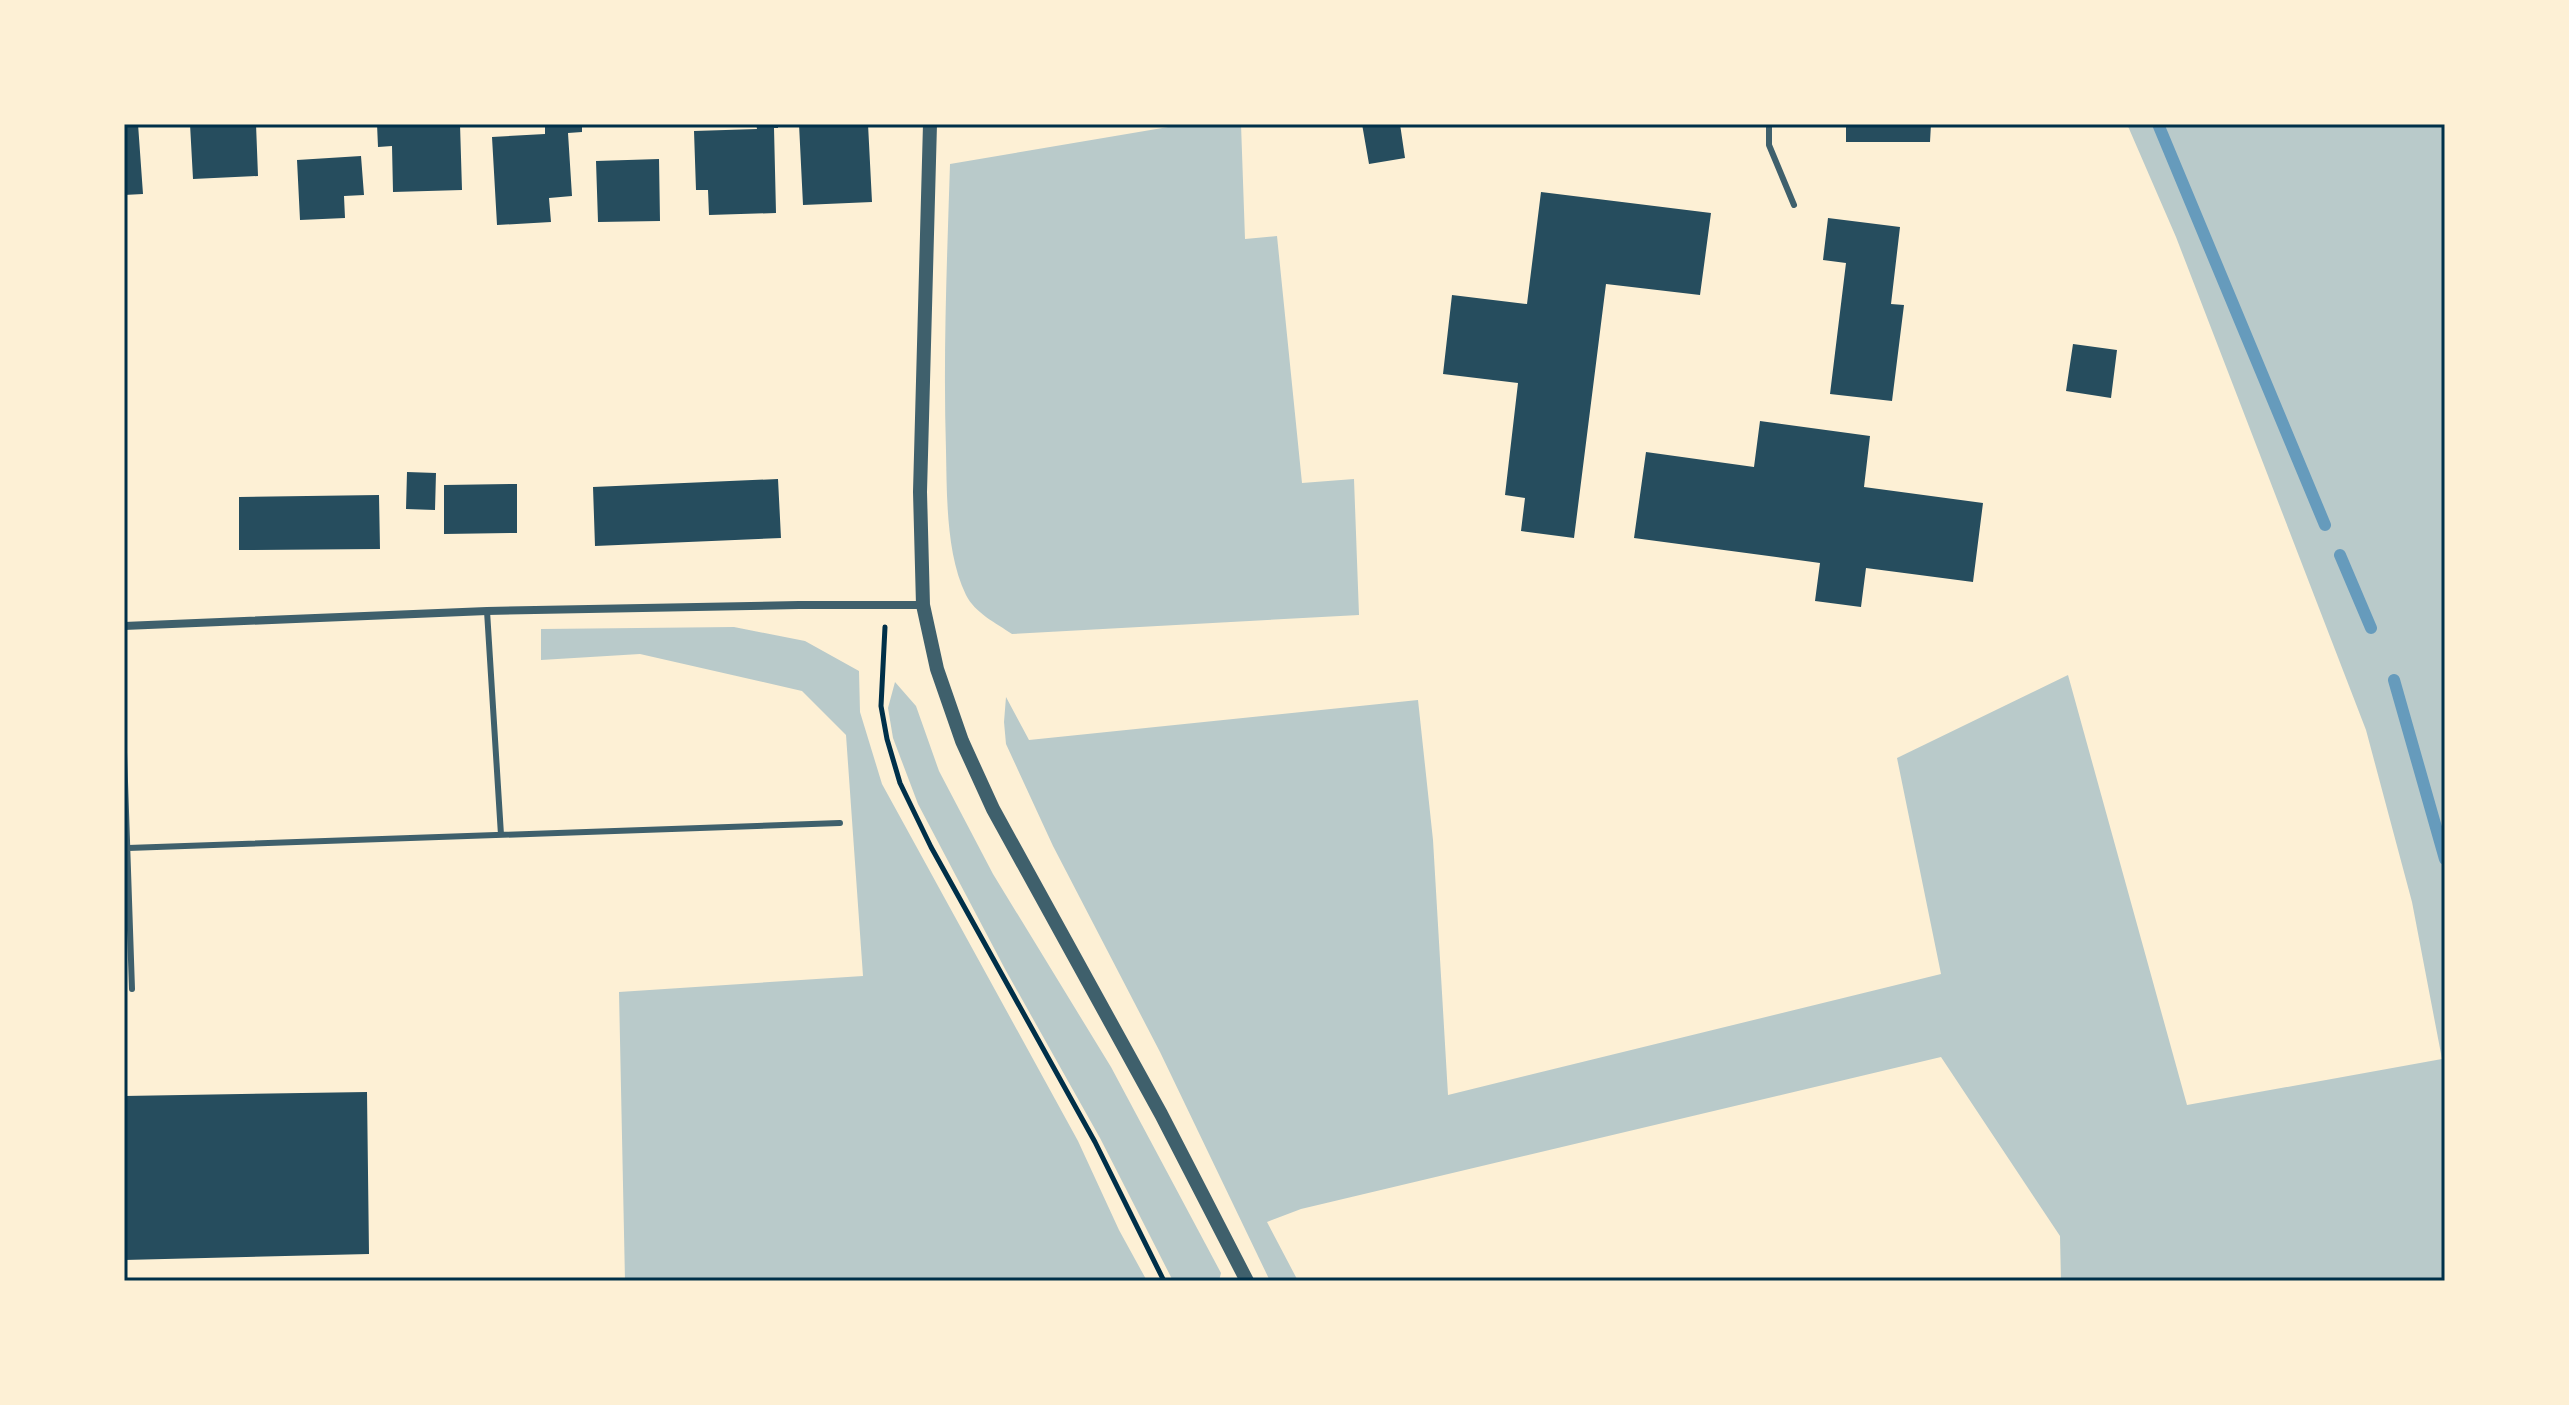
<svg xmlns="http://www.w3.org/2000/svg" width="2569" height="1405" font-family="'DM Sans',sans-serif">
	<rect width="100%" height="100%" fill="#fdf0d5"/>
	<path fill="#b9caca" d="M1186 124H1241L1245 239 1277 236 1302 483 1354 479 1359 615 1012 634C996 623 975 613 966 595 946 554 947 496 946 451 943 355 947 260 950 164Z
		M2127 124H2445V1281H2061L2060 1236 1941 1057 1301 1209 1267 1222 1298 1281H1270L1160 1052 1053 846 1006 744 1004 722 1006 697 1029 740 1418 700 1433 840 1448 1095 1941 974 1897 758 2068 675 2187 1105 2442 1059 2412 902 2366 730 2176 237Z
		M734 627 805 641 859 671 860 712 882 784 1078 1141 1119 1230 1147 1281H625L619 992 863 976 846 735 802 691 640 654 541 660V629Z
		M895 682 916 706 939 771 993 874 1111 1067 1221 1273 1219 1281H1173L1100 1138 1005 969 918 804 893 738 888 708Z"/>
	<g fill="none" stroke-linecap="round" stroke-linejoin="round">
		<path stroke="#669bbc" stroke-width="12" d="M2158 124 2325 525
			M2340 555 2371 628
			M2394 680 2445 859"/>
	</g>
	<path fill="#264d5e" d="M138 124 143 194 124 195V125Z
		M190 124H256L258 176 193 179Z
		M377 124H460L462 190 393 192 392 146 378 147Z
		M545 124H582V132L568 133 572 196 549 198 551 222 497 225 492 137 545 134Z
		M756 124H778V128H774L776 213 709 215 708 190H696L694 131 757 129Z
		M799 124H868L872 202 803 205Z
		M1362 124H1400L1405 158 1369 164Z
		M1846 124H1931L1930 142H1846Z
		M361 156 364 195 344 196 345 218 300 220 297 160Z
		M659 159 660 221 598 222 596 161Z
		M1541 192 1711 213 1700 295 1606 284 1574 538 1521 531 1525 498 1505 495 1518 383 1443 374 1452 295 1527 304Z
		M1828 218 1900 227 1891 304 1904 305 1892 401 1830 394 1846 263 1823 260Z
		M2073 344 2117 350 2111 398 2066 391Z
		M1760 421 1870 436 1864 487 1983 503 1973 582 1866 568 1861 607 1815 601 1820 563 1634 538 1646 452 1754 467Z
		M407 472 436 473 435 510 406 509Z
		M778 479 781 538 595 546 593 487Z
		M517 484V533L444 534V485Z
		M379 495 380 549 239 550V497Z
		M367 1092 369 1254 124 1260V1096Z"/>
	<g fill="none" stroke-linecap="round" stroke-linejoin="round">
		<path stroke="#003049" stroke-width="5" d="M885 627 881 706 887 739 900 783 931 847 1095 1142 1164 1281"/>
		<path stroke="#3f606c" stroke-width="6" d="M1769 124V145L1794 205
			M487 611 501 835
			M124 752 132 989
			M128 848 840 823"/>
		<path stroke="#3f606c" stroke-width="8" d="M124 626 487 611 799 605H923"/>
		<path stroke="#3f606c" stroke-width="14" d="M930 124 920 492 923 605 937 669 962 741 993 809 1161 1114 1247 1281"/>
	</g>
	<rect width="2569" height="1405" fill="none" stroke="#fdf0d5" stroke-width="252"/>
	<rect x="126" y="126" width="2317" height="1153" fill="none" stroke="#003049" stroke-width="3"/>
</svg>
